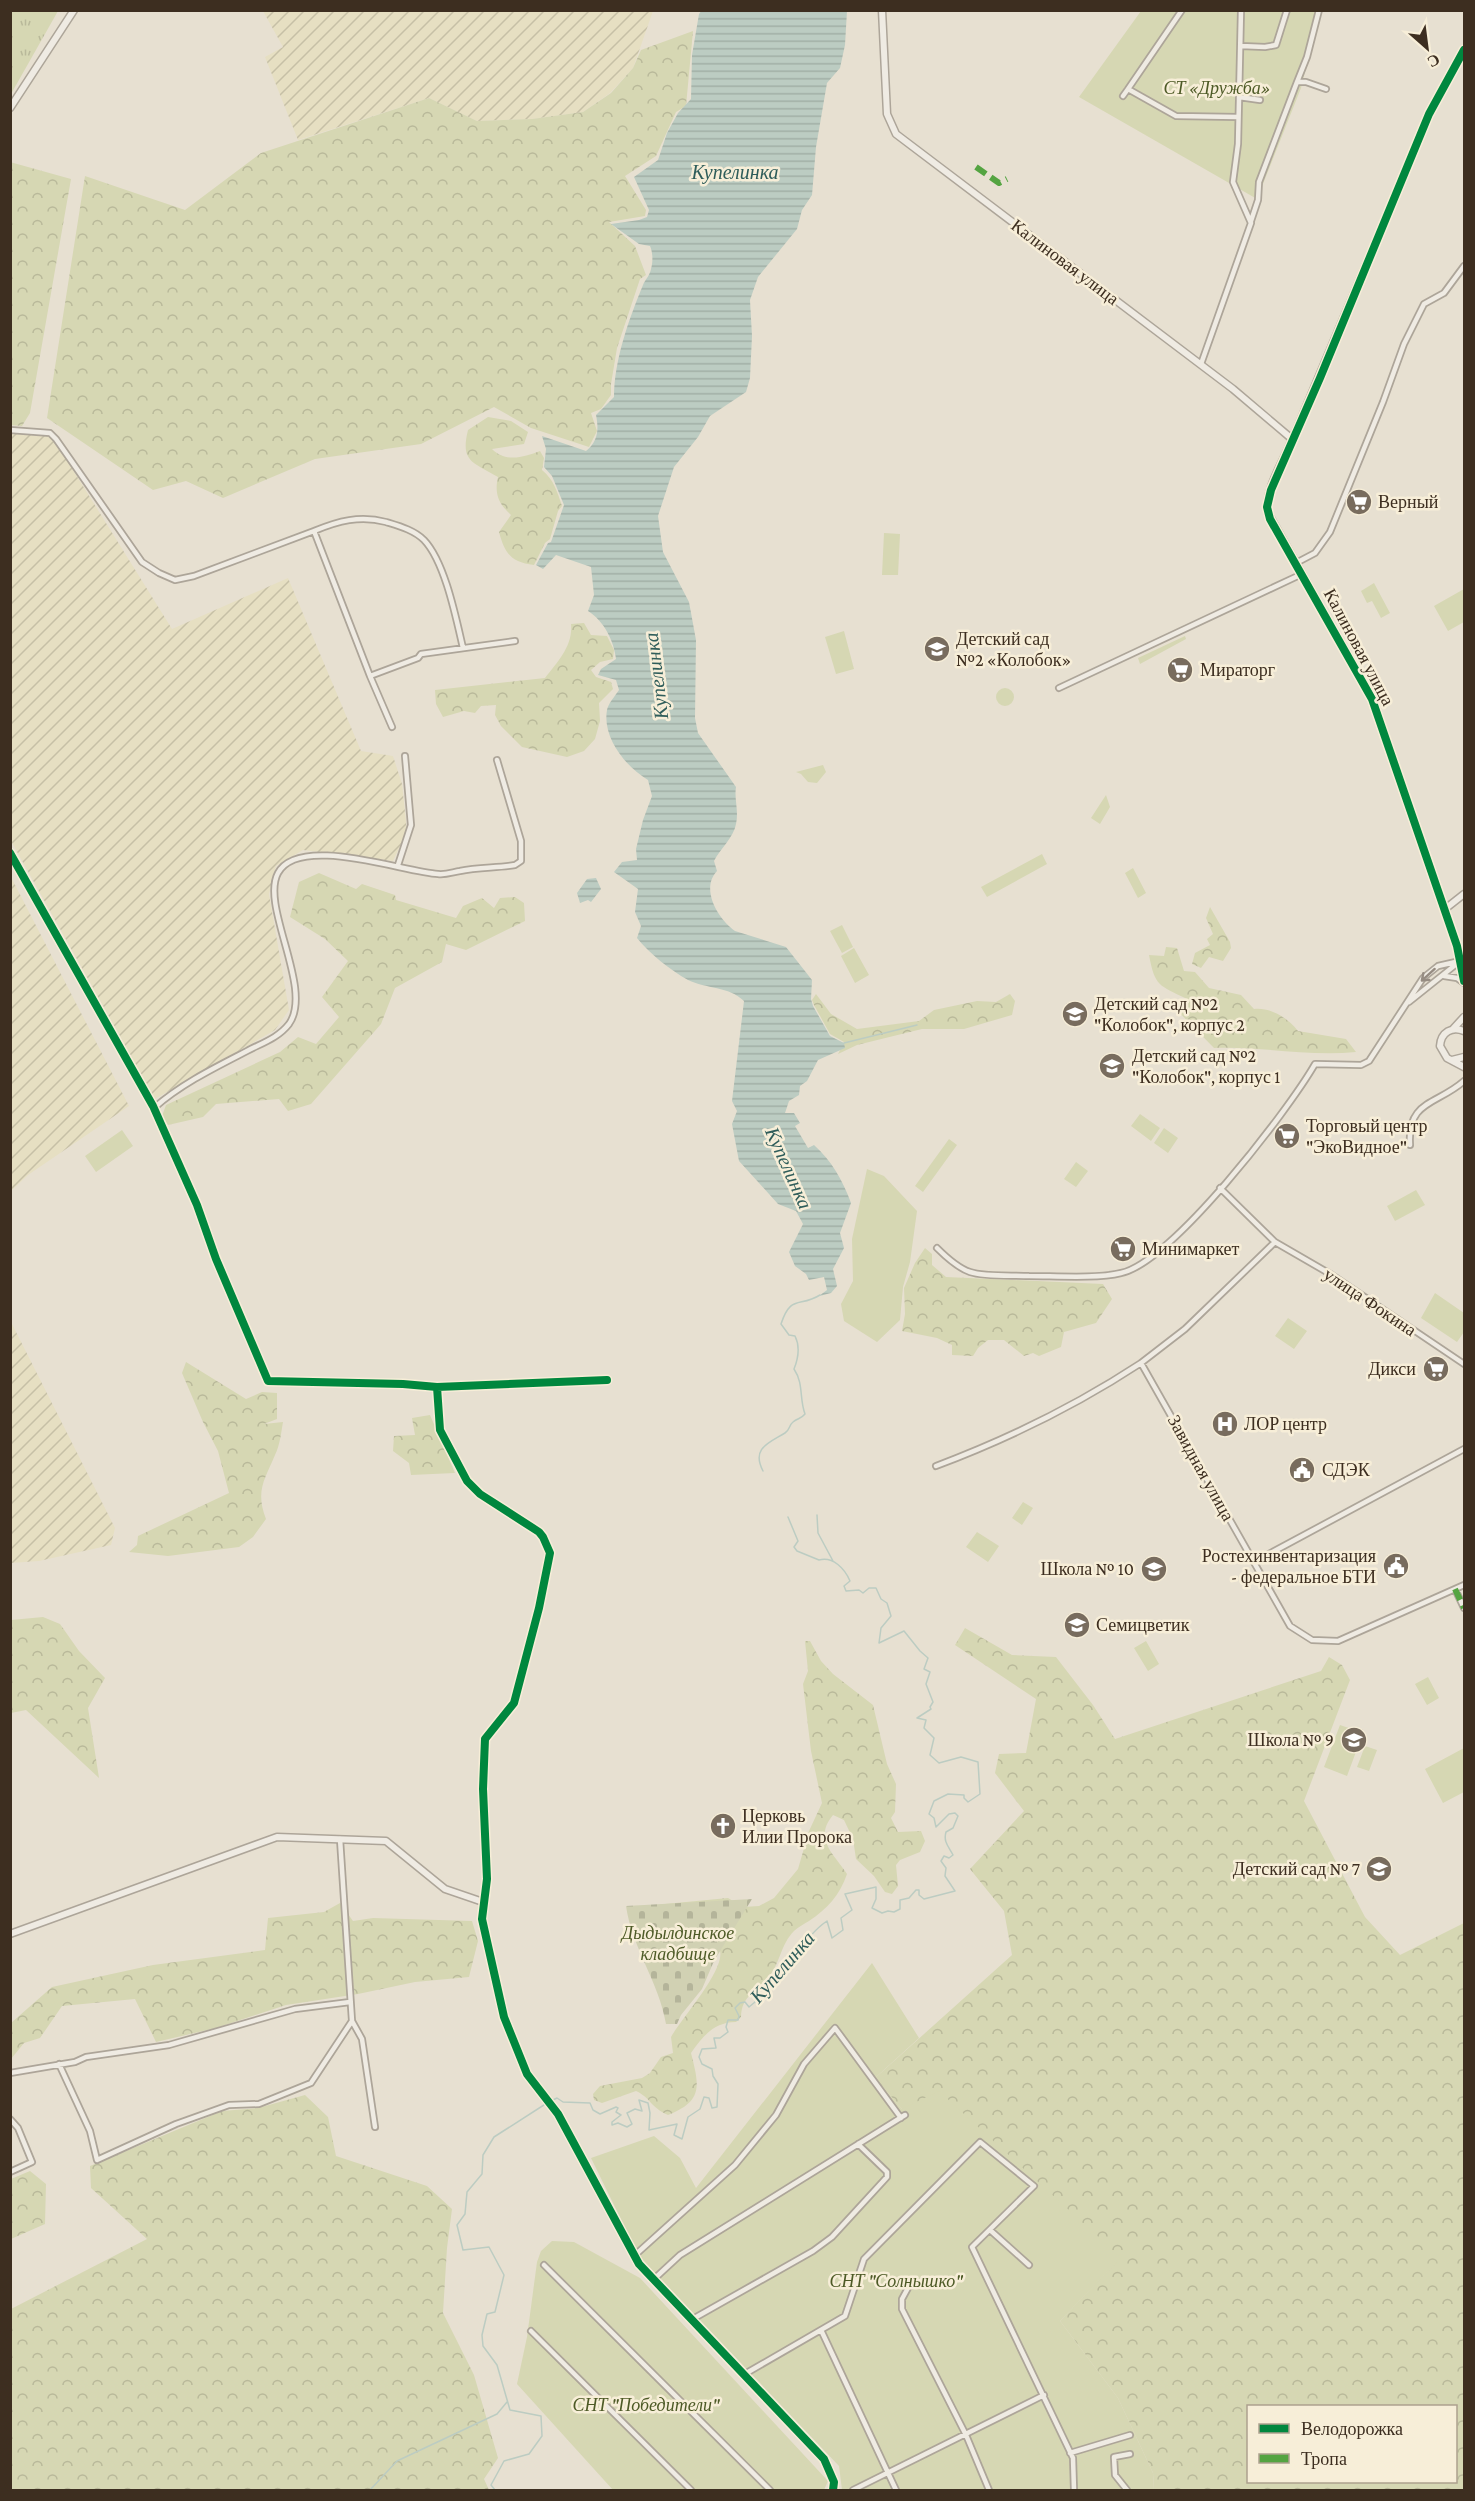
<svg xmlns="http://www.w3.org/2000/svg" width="1475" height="2501" font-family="'Crimson Pro',serif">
	<defs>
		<pattern id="farmland-furrows" width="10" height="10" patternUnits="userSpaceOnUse" patternTransform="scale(1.5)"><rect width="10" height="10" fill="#e6dfc2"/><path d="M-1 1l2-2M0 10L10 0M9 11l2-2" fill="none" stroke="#c6c0a6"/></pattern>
		<pattern id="grass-tufts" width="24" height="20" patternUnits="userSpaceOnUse" patternTransform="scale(1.5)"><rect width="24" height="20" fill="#d6d7b3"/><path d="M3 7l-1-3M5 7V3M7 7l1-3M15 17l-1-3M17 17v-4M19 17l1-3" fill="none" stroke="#b9b99a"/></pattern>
		<pattern id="forest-crowns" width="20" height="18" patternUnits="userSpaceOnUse" patternTransform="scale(1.5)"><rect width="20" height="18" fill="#d6d7b3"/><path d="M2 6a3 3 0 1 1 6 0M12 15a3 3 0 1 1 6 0" fill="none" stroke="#b9b99a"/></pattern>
		<pattern id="cemetery-stones" width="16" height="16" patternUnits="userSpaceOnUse" patternTransform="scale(1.5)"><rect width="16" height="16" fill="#d1d1b3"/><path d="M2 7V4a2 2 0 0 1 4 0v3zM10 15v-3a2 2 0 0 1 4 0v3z" fill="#b4b49a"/></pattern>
		<pattern id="water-rules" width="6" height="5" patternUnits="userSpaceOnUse" patternTransform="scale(1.5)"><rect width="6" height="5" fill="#bcccc2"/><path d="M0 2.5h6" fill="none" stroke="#a2b0a6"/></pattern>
	</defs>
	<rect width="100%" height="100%" fill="#e7e0d1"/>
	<path fill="url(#farmland-furrows)" d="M263 11H653L633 68 610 93 583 112 532 119 477 121 429 98 298 140 265 57 283 47Z
		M10 431 50 433 172 629 288 578 361 751 393 756 402 784 407 831 393 861 303 850 276 866 269 894 289 1010 275 1030 155 1099 11 841Z
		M11 877 129 1106 28 1175 11 1191Z
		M10 1320 115 1528 111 1545 39 1561 11 1563Z"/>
	<path fill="url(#grass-tufts)" d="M11 10 58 11 11 94 10 11Z"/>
	<path fill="url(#forest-crowns)" fill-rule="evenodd" d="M693 31 686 106 676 112 656 156 625 176 646 210 645 216 609 222 635 246 646 275 640 279 617 348 611 384V395L601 409 591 413 597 431 589 447 531 428 494 407 421 444 315 459 223 498 186 481 153 490 47 418 85 176 185 210 261 153 429 98 477 121 532 119 583 112 611 93 633 68 641 50Z
		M10 162 71 179 30 413 22 426 10 425Z
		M488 417 511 421 528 432 524 444 492 449C506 463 524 457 540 451L544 458 542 470C554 480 557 491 562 506L558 511 550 539 545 543 534 565C511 562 505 554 499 532L511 515C499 504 494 494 498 477 473 462 460 462 468 430Z
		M584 623 591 635 607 636 614 650 613 659 600 662 591 670 596 677 611 682 613 689 599 703 600 721 595 739 584 751 567 757 522 747 501 726 495 715 496 705 481 706 475 713 464 711 443 717 436 704 435 690 545 678C558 661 573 646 571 624Z
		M319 873 356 889 362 884 395 895 396 900 456 918 463 906 482 898 494 908 500 898 515 897 524 903 525 921 466 950 446 944 442 962 395 988 381 1024 311 1104 288 1111 279 1099 216 1104 203 1117 168 1125 162 1116 166 1105 280 1052 298 1037 316 1044 339 1017 322 997 348 961 325 939 290 917 299 882Z
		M1210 907 1230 942 1231 948 1223 961 1209 957 1201 968 1192 964 1195 953 1210 945 1207 939 1213 934 1206 918Z
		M1166 947 1177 948 1184 971 1195 972 1209 988 1241 995 1254 1009C1270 1007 1288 1018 1298 1031L1346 1039 1356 1052C1309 1057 1262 1046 1214 1048L1167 1000 1184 1007 1187 999C1159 985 1155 987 1149 955L1164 956Z
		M816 994 831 1014 857 1029 919 1021 934 1010 977 1001 996 1002 1010 994 1015 1001 1012 1015 964 1029H922L857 1045 838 1054 844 1042 830 1034 814 1005 812 1000Z
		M925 1248 932 1254V1265L946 1277 1103 1284 1112 1299 1096 1323 1064 1332 1061 1347 1039 1356 1033 1353 1024 1356 1004 1340H988L978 1348 973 1356 952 1355V1345L937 1338 902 1331 905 1314 904 1288 915 1263Z
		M186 1362 246 1399 262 1392 277 1393V1419L264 1424 283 1422C281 1433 280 1445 275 1455 265 1479 255 1491 266 1519L253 1537 239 1547 168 1556 129 1552 137 1545 138 1536 229 1493 218 1451 203 1422 182 1373Z
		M430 1415 455 1473 411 1475 409 1463 393 1451 394 1436 415 1435 412 1418Z
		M43 1617 60 1624 79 1651 105 1678 88 1708 99 1778 26 1710 11 1713V1620Z
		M965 1628 1012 1655 1056 1657 1093 1705 1115 1739 1321 1671 1329 1657 1342 1665 1350 1680 1304 1801 1365 1917 1400 1955 1464 1923V2490H1154L1153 2473 1118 2398 1060 2321 1120 2258 902 2109 875 2078 1012 1955 1004 1911 970 1869 1024 1811 995 1773 999 1754 1026 1753 1036 1699 955 1645ZM1248 2406H1456V2482H1248Z
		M805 1641H810L821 1661 833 1674 873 1705 887 1764 896 1784 895 1812 891 1818 898 1832 921 1831 925 1841 920 1852 900 1860 896 1865 898 1886 892 1894 885 1892 874 1876 856 1859 853 1839 844 1820 833 1815C813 1839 834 1854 847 1874 840 1895 827 1909 809 1921 804 1924 798 1927 794 1931 781 1944 780 1963 769 1977 758 1993 742 1993 741 2017L736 2022C714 2022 703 2036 691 2053 699 2085 704 2101 668 2115 650 2107 651 2098 636 2091L602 2103 594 2100 593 2094 600 2086 642 2078 650 2073 661 2057 673 2053 671 2037C682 2018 725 1970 720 1951L665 1904 728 1898 743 1907 759 1906 774 1898 798 1869 809 1831 822 1803 811 1751 803 1684 808 1671Z
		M340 1903 353 1921 373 1918 472 1921 478 1941 469 1977 415 1982 358 1994 286 2005 216 2028 156 2042 135 1999 62 2006 40 2038 24 2043 11 2059V2023L52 1987 153 1965 265 1950 268 1918 324 1912Z
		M305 2095 328 2117 336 2156 427 2186 452 2209 447 2248 443 2313 474 2375 498 2458 484 2479 489 2490H11V2309L147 2239 91 2188 90 2166 222 2111 258 2108Z
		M30 2171 46 2184 45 2224 11 2239V2179Z"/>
	<path fill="url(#cemetery-stones)" d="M752 1899 714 1961 702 1989 681 2015 677 2024H666C659 1982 632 1948 626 1906Z"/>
	<path fill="#d6d7b3" d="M1141 11H1320L1301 88 1257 199 1079 97Z
		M884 533 900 534 898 575H882Z
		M1374 583 1390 613 1381 618 1372 601 1367 603 1361 591Z
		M1464 589V622L1448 631 1434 606Z
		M844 631 854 669 836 674 825 637Z
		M1185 636 1186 639 1140 664 1138 658Z
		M996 697a9 9 0 1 1 18 0a9 9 0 1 1-18 0Z
		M823 765 826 772 817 783 808 782 801 774 796 772Z
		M1106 795 1110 807 1100 824 1091 818Z
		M1042 854 1047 864 987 897 981 887Z
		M1133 868 1146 893 1138 898 1125 873Z
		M842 925 853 947 842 953 830 931Z
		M854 948 869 975 855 983 841 956Z
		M1140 1114 1160 1128 1151 1141 1131 1126Z
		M1164 1128 1178 1138 1168 1153 1154 1143Z
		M122 1130 133 1146 96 1172 85 1156Z
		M949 1139 957 1145 923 1192 915 1186Z
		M1076 1162 1088 1171 1076 1187 1064 1179Z
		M867 1169 884 1176 917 1211 910 1262 903 1287 900 1320 877 1342 844 1321 841 1304 853 1281 852 1239Z
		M1416 1190 1425 1205 1395 1221 1387 1206Z
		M1435 1293 1464 1313V1332L1457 1342 1421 1318Z
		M1288 1318 1307 1331 1294 1349 1275 1336Z
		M1023 1502 1033 1508 1022 1525 1012 1518Z
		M977 1532 999 1546 988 1562 966 1547Z
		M1146 1641 1159 1664 1148 1671 1134 1648Z
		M1428 1677 1439 1698 1427 1705 1415 1684Z
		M1340 1725 1363 1733 1347 1776 1324 1767Z
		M1365 1746 1377 1750 1369 1771 1357 1767Z
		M1464 1748V1792L1443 1803 1425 1769Z
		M872 1963 919 2038 875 2078 902 2109 939 2091 1121 2258 1060 2321 1118 2398 1153 2473 1154 2490H842L839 2466 639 2256 591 2158 654 2136 680 2158 696 2188Z
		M552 2241 574 2242 640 2278 828 2481 824 2490H613L517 2384 527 2337 537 2262 541 2251Z"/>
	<path fill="url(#water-rules)" d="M702 10 847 11 845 45 840 68 827 83 816 147 812 195 802 210 797 229 758 277 750 300 752 336 750 378 746 392 710 416 698 437 674 467 658 516 663 552 689 602 696 640 695 718 698 733 736 787C734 799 739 811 736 824 734 837 720 849 714 861L717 871C700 889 718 919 735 931L786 947 812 980 811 999 813 1006 830 1036 844 1043 845 1048 818 1060 807 1081 800 1086 799 1095 789 1101 785 1113H794L800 1123 795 1126 808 1148 814 1145C832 1161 843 1181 851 1203L840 1233 844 1248 833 1269 837 1286 831 1293 819 1296 827 1290 824 1277 809 1280 806 1274 795 1266 789 1252 803 1224 796 1211 778 1204 739 1161 732 1124 737 1111 732 1101 744 1001C729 986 706 989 688 980 670 970 649 953 637 938L641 926 635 912 638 889 614 872 622 862 637 860 636 849 643 820 652 796 648 780C626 767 602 738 607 710 608 704 615 696 619 690L616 680 598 675 601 669 616 659C614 641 604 621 588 611L594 595 591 567 556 555 543 569 536 565 548 543 551 542 564 505 552 476 544 467 546 449 542 436 586 451C598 441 599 430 596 415L614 397C614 360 629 319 643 285 645 280 650 275 651 269 653 262 653 253 650 246L639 244 611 224 639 220 647 217 649 210 634 177 658 160 667 133 678 113 691 99 692 55 699 14Z
		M596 878 601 889 591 902 588 900 580 903 577 893 587 879Z"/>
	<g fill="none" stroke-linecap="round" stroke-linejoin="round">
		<path stroke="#bcccc2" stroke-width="1.5" d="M844 1043 917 1025
			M763 1471C751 1448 769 1443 785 1433 790 1430 789 1425 793 1422 798 1418 801 1419 805 1414 799 1398 804 1384 794 1369 798 1359 800 1346 795 1336L789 1335 781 1324C791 1294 799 1308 820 1295
			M817 1515 818 1533 833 1561
			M551 2101 557 2098 563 2102 590 2103 593 2110 600 2114 616 2107 618 2108 616 2112 621 2115 612 2122V2125L618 2123 627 2127 632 2124 627 2113 635 2109 642 2111 639 2100 648 2103 650 2113 649 2130 677 2124 674 2135 682 2139 688 2117 700 2109 704 2097 709 2098 712 2108 717 2107 718 2084 713 2076 712 2069 702 2064 699 2057 702 2049 716 2048 714 2038H720L728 2032 726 2027 728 2020H738L739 2016 735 2008 740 2003 745 2002 749 2007 755 2002 760 1989 766 1988C778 1969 787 1959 803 1944 812 1935 815 1929 827 1921L832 1938 843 1930 841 1918 852 1910 845 1894 876 1887V1899L872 1908 882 1913 888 1911 894 1912 900 1909V1900L909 1898 916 1890H919V1895L924 1899 955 1891 945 1876 946 1868 941 1861 944 1856 949 1858 953 1855C949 1847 943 1842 946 1832L953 1828 958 1816 955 1813 949 1814 936 1827 934 1818 929 1814 934 1801 948 1794 964 1795V1798L968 1802 980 1794 978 1762 961 1757 939 1763 930 1755 934 1738 924 1728 926 1720 917 1718 931 1709 930 1707 933 1702 926 1684 930 1672 924 1669 928 1658 920 1651 904 1631 879 1643 881 1628 891 1616 887 1603 881 1599 876 1588H869L863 1593 859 1590 846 1591 844 1586 850 1581C845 1569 833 1556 819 1560L797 1551 794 1547 798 1541 788 1517
			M370 2490 397 2461 497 2414 507 2402
			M495 2490 491 2485 504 2461 529 2454 542 2436 541 2416 510 2410 497 2365 483 2346 482 2335 487 2314 495 2312 504 2275 489 2247 463 2250 457 2225 465 2214 467 2192 482 2174 483 2155 494 2137 547 2103"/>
		<g stroke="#ada599" stroke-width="8">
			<path id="minor" d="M1319 10 1307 57 1297 82H1306L1326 89
				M1241 46 1265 47 1276 45 1287 10
				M1128 89 1182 10
				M1123 96 1128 89 1176 116 1238 117
				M1239 97 1260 100
				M1251 221 1258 200 1259 182 1297 82
				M1201 364 1251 223 1233 182 1238 144 1241 10
				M10 430 50 433 56 439 142 562 159 573 175 580 194 576 314 531 370 676
				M1292 439 1429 114 1464 50
				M314 531C338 521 360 515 386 522 399 526 414 530 424 540 445 562 456 618 463 648
				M1296 563 1315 553 1330 532 1383 402 1404 344 1424 304 1444 293 1464 266
				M1059 688 1302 574
				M392 727 370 676 418 658 421 654 515 641
				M10 853 153 1106 197 1205 216 1259 268 1381 403 1384 437 1387 607 1380
				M398 865 411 825 405 756
				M1444 976 1457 978 1464 983
				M1409 1002 1459 962
				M154 1108C181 1084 216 1067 247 1051 262 1043 278 1038 289 1024 314 989 260 906 278 873 299 834 403 872 438 874 446 875 453 872 460 871 478 867 497 868 515 865L521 861V841L497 760
				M1410 1145C1407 1100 1437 1105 1464 1081
				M1220 1188 1275 1242 1332 1275 1464 1364
				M1275 1242 1185 1329 1141 1363 1290 1626 1312 1640 1338 1641 1464 1585
				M937 1248C946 1257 958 1268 970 1272 985 1277 1012 1275 1029 1276 1055 1276 1096 1279 1121 1273 1171 1263 1288 1111 1315 1064L1361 1065 1369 1061 1423 978 1438 966 1460 961
				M437 1387 440 1430 467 1481 480 1494 539 1532 543 1537 550 1553 539 1608 514 1703 485 1739 483 1789 487 1879 482 1919 504 2017 527 2074 558 2114 639 2264 824 2459 834 2482 833 2490
				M936 1466C1008 1439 1077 1405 1141 1363
				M1254 1562 1464 1449
				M1455 1589 1464 1608
				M352 2021 362 2039 375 2127
				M59 2064 90 2131 97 2160 176 2124 229 2105 259 2104 311 2083 352 2021 340 1839
				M10 2073 75 2062 86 2057 169 2045 295 2009 350 2002
				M10 2119 18 2128 32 2162 10 2172
				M990 2230 1029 2265
				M634 2256 735 2165 776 2115 804 2064 835 2028 901 2118
				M544 2265 770 2490
				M653 2280 680 2255 905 2115
				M908 2288 902 2299V2309L966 2435 989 2490
				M691 2320 813 2251 832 2237 887 2177V2172L858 2144
				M821 2330 896 2490
				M531 2331 691 2490
				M743 2375 845 2316 864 2259 980 2142 1034 2186 972 2247 1073 2458 1074 2490
				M1070 2453 1130 2435
				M853 2490 1044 2395
				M1127 2490 1115 2475 1114 2457 1130 2454"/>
		</g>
		<g stroke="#ada599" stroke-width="9">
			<path id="tertiary" d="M882 10 887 114 896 134 1233 389 1292 439C1284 462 1264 489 1268 513L1372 699 1457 946 1464 981
				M10 108 74 10
				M1445 909 1464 894
				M1453 1029 1464 1017
				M1464 1031C1452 1026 1441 1032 1440 1046L1447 1058 1464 1067
				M1452 1060 1464 1057
				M10 1934 277 1837 386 1841 445 1889 483 1902"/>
		</g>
		<use href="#minor" stroke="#efebe3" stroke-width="4.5"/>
		<use href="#tertiary" stroke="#efebe3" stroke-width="6"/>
		<path stroke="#54a441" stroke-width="6" stroke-dasharray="12 6" stroke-linecap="butt" d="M976 167 999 183 1007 179
			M1455 1589 1464 1608"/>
		<g stroke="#f7eed8" stroke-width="11">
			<path id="cycleway" d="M1464 50 1429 114 1320 378 1271 490 1267 507 1270 519 1372 699 1457 946 1464 981
				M10 853 153 1106 197 1205 216 1259 268 1381 403 1384 437 1387 607 1380
				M437 1387 440 1430 467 1481 480 1494 539 1532 543 1537 550 1553 539 1608 514 1703 485 1739 483 1789 487 1879 482 1919 504 2017 527 2074 558 2114 639 2264 824 2459 834 2482 833 2490"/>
		</g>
		<use href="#cycleway" stroke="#00873e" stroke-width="8"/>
	</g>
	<defs><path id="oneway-shaft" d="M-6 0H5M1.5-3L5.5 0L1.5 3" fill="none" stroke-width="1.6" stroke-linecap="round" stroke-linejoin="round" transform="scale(1.5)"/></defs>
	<use stroke="#968c82" href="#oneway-shaft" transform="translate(1428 975) rotate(138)"/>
	<defs>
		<g id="supermarket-disc" transform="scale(1.35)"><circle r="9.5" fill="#786c5e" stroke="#f7eed8"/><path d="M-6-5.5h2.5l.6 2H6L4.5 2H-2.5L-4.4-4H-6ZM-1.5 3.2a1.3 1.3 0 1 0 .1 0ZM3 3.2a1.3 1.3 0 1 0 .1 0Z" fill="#fff"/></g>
		<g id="school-disc" transform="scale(1.35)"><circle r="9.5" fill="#786c5e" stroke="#f7eed8"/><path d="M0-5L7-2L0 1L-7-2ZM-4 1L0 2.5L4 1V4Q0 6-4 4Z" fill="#fff"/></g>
		<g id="hospital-disc" transform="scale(1.35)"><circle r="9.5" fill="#786c5e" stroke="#f7eed8"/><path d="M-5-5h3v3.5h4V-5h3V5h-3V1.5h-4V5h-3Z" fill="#fff"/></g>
		<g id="civic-disc" transform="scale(1.35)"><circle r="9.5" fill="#786c5e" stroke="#f7eed8"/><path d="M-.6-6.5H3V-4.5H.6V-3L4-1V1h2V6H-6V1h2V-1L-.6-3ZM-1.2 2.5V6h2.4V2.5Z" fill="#fff"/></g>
		<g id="church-disc" transform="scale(1.35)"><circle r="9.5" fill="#786c5e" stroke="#f7eed8"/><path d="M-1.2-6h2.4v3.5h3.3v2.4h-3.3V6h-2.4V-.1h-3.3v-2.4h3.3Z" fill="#fff"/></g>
	</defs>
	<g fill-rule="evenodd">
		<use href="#supermarket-disc" x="1359" y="502"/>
		<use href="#school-disc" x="937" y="649"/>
		<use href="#supermarket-disc" x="1180" y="670"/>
		<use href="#school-disc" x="1075" y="1014"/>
		<use href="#school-disc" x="1112" y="1066"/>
		<use href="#supermarket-disc" x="1287" y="1136"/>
		<use href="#supermarket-disc" x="1123" y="1249"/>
		<use href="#supermarket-disc" x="1436" y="1369"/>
		<use href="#hospital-disc" x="1225" y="1424"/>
		<use href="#civic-disc" x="1302" y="1470"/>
		<use href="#civic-disc" x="1396" y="1566"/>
		<use href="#school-disc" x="1154" y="1569"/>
		<use href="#school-disc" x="1077" y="1625"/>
		<use href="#school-disc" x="1354" y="1740"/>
		<use href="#church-disc" x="723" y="1826"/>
		<use href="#school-disc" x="1379" y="1869"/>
	</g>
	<g text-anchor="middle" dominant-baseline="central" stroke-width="5" stroke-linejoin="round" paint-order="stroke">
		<g font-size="18" font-style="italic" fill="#4d5a26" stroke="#f7eed8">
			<text x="1217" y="88">СТ «Дружба»</text>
			<text x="678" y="1933">Дыдылдинское<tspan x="678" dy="21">кладбище</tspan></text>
			<text x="896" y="2281">СНТ "Солнышко"</text>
			<text x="646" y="2405">СНТ "Победители"</text>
		</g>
		<g font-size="18" fill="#3d2e20" stroke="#f7eed8">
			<text transform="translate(1065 262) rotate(37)">Калиновая улица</text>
			<text transform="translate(1359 647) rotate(62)">Калиновая улица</text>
			<text transform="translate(1370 1302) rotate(34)">улица Фокина</text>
			<text transform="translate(1201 1468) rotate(61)">Завидная улица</text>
		</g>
		<g font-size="18" fill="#3d2e20" stroke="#f7eed8" text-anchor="start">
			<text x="1378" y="502">Верный</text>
			<text x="956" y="639">Детский сад<tspan x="956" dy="21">№2 «Колобок»</tspan></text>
			<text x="1200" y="670">Мираторг</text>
			<text x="1094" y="1004">Детский сад №2<tspan x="1094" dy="21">"Колобок", корпус 2</tspan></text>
			<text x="1132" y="1056">Детский сад №2<tspan x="1132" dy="21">"Колобок", корпус 1</tspan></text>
			<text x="1306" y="1126">Торговый центр<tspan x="1306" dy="21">"ЭкоВидное"</tspan></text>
			<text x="1142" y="1249">Минимаркет</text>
			<text x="1416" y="1369" text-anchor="end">Дикси</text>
			<text x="1244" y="1424">ЛОР центр</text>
			<text x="1322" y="1470">СДЭК</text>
			<text x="1376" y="1556" text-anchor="end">Ростехинвентаризация<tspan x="1376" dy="21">- федеральное БТИ</tspan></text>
			<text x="1134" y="1569" text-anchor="end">Школа № 10</text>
			<text x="1096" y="1625">Семицветик</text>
			<text x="1334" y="1740" text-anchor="end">Школа № 9</text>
			<text x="742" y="1816">Церковь<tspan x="742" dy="21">Илии Пророка</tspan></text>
			<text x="1360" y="1869" text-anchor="end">Детский сад № 7</text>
		</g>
		<g font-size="20" font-style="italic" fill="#2f5d5a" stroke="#f7eed8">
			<text x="735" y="172">Купелинка</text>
			<text transform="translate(656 676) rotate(-97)">Купелинка</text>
			<text transform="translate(789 1168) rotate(66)">Купелинка</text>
			<text transform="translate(782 1967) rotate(-49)">Купелинка</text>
		</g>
	</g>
	<rect width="1475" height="2501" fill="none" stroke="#3d2e20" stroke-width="24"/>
	<rect x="1247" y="2405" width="210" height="78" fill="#f7eed8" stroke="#ada18e" stroke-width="1.5"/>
	<rect x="1259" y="2424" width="30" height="9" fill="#00873e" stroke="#ada18e" stroke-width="1.5"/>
	<text x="1301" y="2435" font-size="18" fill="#3d2e20">Велодорожка</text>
	<rect x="1259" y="2454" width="30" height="9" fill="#54a441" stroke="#ada18e" stroke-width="1.5"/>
	<text x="1301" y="2465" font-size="18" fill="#3d2e20">Тропа</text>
	<g transform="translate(1427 48) rotate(152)" stroke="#f7eed8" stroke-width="4.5" paint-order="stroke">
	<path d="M0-4.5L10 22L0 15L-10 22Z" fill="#3d2e20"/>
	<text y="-9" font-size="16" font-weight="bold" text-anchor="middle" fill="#3d2e20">С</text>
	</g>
</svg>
